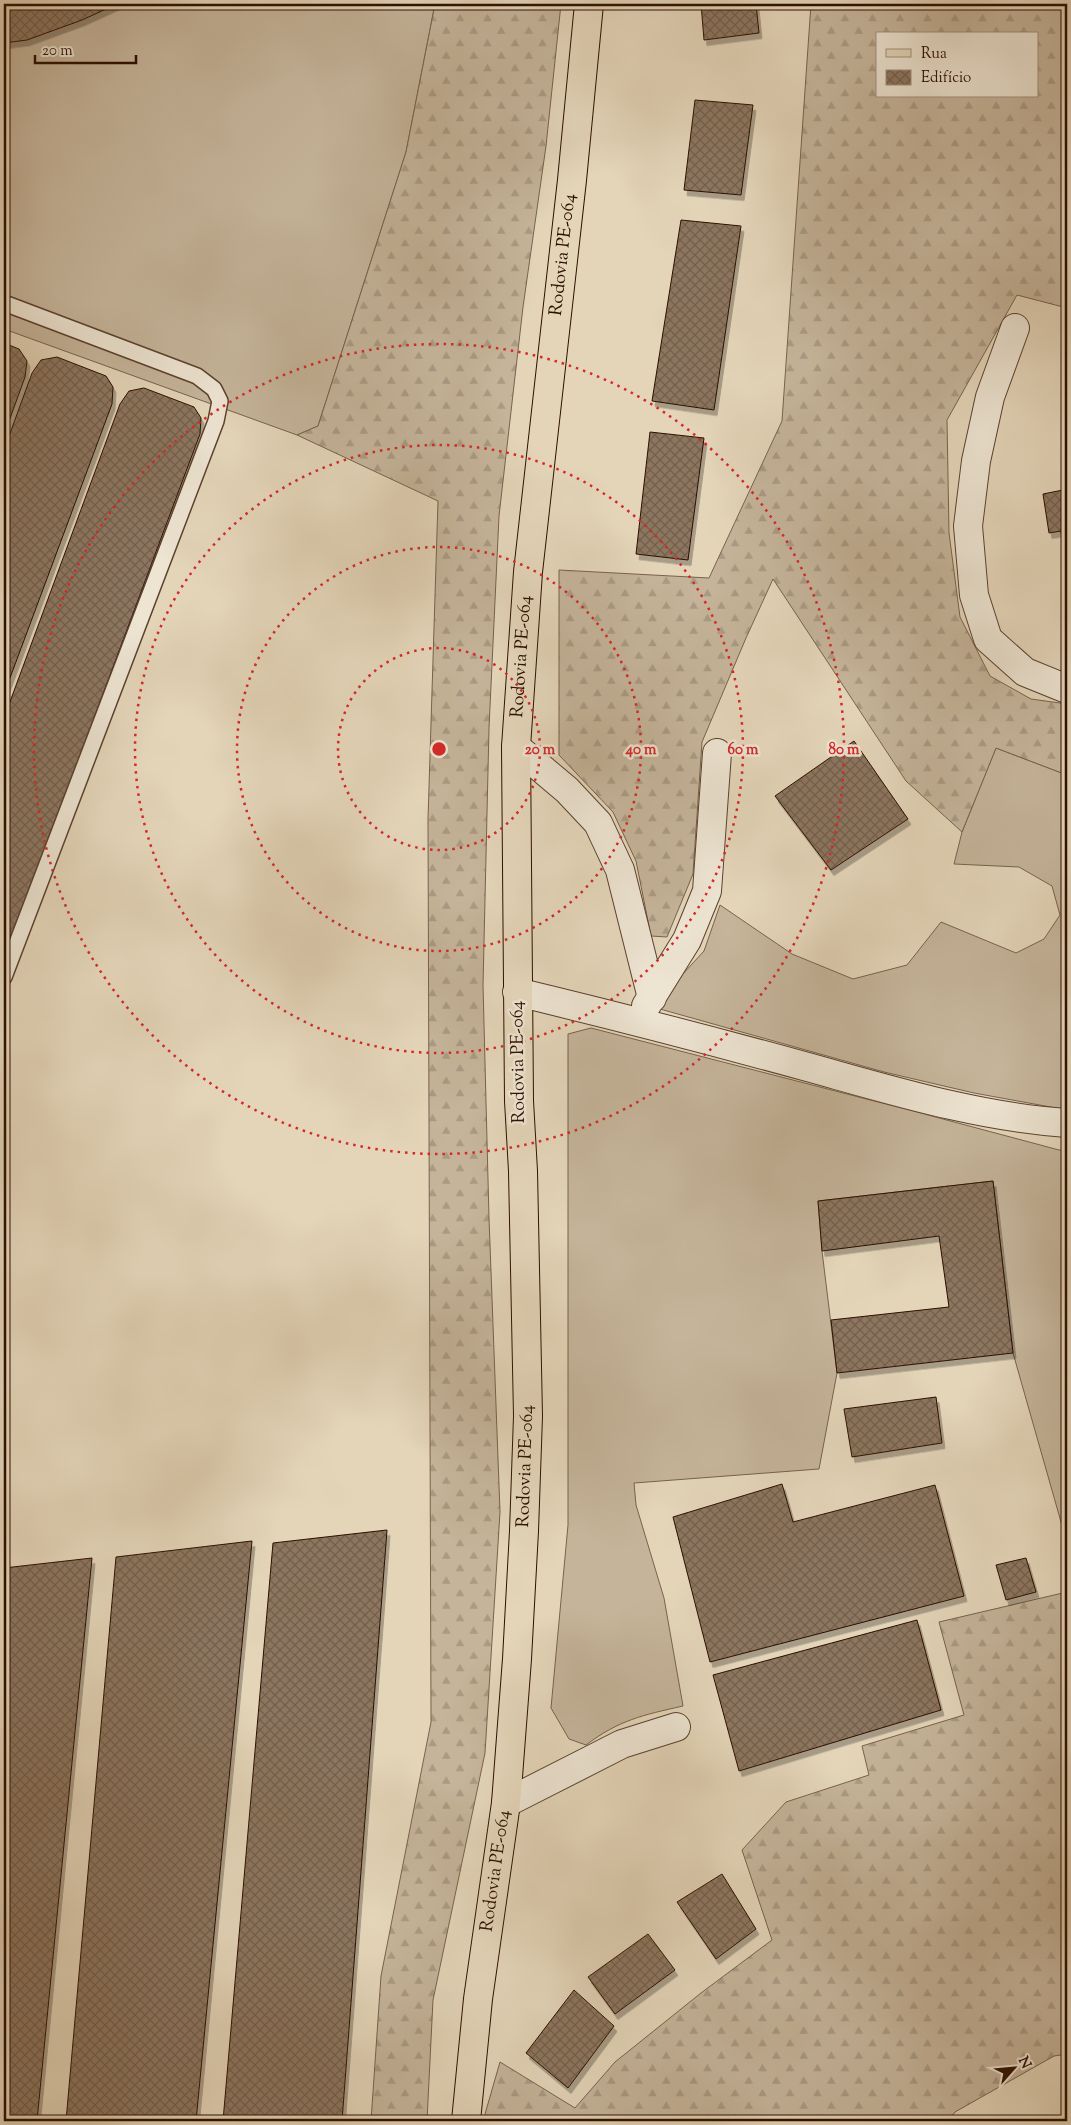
<svg xmlns="http://www.w3.org/2000/svg" width="1071" height="2125" font-family="'Sorts Mill Goudy',serif">
	<defs>
		<pattern id="forest-firs" width="22" height="20" patternUnits="userSpaceOnUse" patternTransform="scale(1.25)"><rect width="22" height="20" fill="#c5b49a"/><path d="M5 1l3.5 6h-7zM16 11l3.5 6h-7z" fill="#a99a83"/></pattern>
		<pattern id="building-cross-hatch" width="8" height="8" patternUnits="userSpaceOnUse" patternTransform="scale(1.25)"><rect width="8" height="8" fill="#8c7660"/><path d="M0 0l8 8M0 8l8-8" fill="none" stroke="#735f4d"/></pattern>
		<filter id="shadow"><feDropShadow dx="3" dy="5.5" stdDeviation="0" flood-color="#0004"/></filter>
	</defs>
	<rect width="100%" height="100%" fill="#e4d5b9"/>
	<filter id="stains"><feTurbulence type="fractalNoise" baseFrequency=".004" numOctaves="4"/><feColorMatrix values="0 0 0 0 .2 0 0 0 0 .09 0 0 0 0 .02 0 0 0 .5 -.17"/></filter>
	<radialGradient id="worn" r=".72"><stop offset=".6" stop-color="#630" stop-opacity="0"/><stop offset="1" stop-color="#630" stop-opacity=".3"/></radialGradient>
	<path fill="#c5b49a" stroke="#78624d" d="M4 4H435L406 152 318 426 297 435 4 329Z
		M996 748 1067 775V1110L974 1093 884 1072 660 1009 681 976 704 951 720 905 792 954 853 979 907 965 941 922 1016 953 1044 939 1060 915 1052 886 1019 867 954 864 962 832Z
		M591 1028 913 1111 1059 1150H1067V1543L1013 1353 993 1181 818 1201 822 1251 837 1373 819 1469 634 1483 636 1505 664 1598 683 1706C643 1715 619 1720 586 1745L569 1739 551 1708 568 1525V1034Z"/>
	<path fill="url(#forest-firs)" stroke="#78624d" fill-rule="evenodd" d="M435 4H561L546 146 523 307 499 516 489 728 483 985 489 1218 500 1512 485 1753 433 2000 427 2121H371L381 1976 431 1722 428 819 438 501 297 435 318 426 406 152Z
		M811 4H1067V308L1017 295 947 420 949 533 960 617 990 676 1031 699 1067 704V775L996 748 962 832 906 781 773 579 746 638 702 742 693 874 667 937 651 936 636 861 613 812 559 755V570L709 578 782 421ZM877 34H1037V96H877Z
		M1067 1592V2054L1054 2056 955 2112 948 2121H483L500 2062 575 2108 615 2062 701 1993 772 1940 742 1850 786 1802 869 1775 862 1746 964 1715 939 1622Z"/>
	<path fill="url(#building-cross-hatch)" stroke="#2c1000" filter="url(#shadow)" d="M4 4H117L82 20 27 40 4 43Z
		M701 4H756L759 33 704 40Z
		M695 100 753 105 741 195 684 190Z
		M681 220 741 226 714 410 652 401Z
		M4 343 19 349 27 361 25 377 4 435Z
		M57 357 106 376 113 387 112 404 4 694V450L32 373 41 360Z
		M144 388 194 407 201 418 200 434 4 959V718L120 404 129 391Z
		M650 432 704 438 688 560 636 554Z
		M1063 490 1065 502H1067V571L1061 531 1049 533 1043 494Z
		M854 741 908 819 831 870 775 796Z
		M993 1181 1013 1353 837 1373 831 1320 949 1307 939 1236 822 1251 818 1201Z
		M936 1397 942 1443 852 1457 844 1409Z
		M782 1484 793 1522 935 1485 964 1596 710 1662 673 1517Z
		M387 1530 342 2121H223L273 1543Z
		M252 1541 196 2121H66L116 1557Z
		M92 1558 37 2121H4V1568Z
		M1026 1558 1036 1592 1006 1600 996 1565Z
		M917 1620 941 1710 739 1771 713 1675Z
		M722 1874 756 1929 716 1959 677 1902Z
		M648 1934 675 1970 615 2014 588 1977Z
		M574 1990 614 2026 568 2088 526 2053Z"/>
	<g fill="none" stroke-linecap="round" stroke-linejoin="round">
		<g stroke="#5a412e" stroke-width="18">
			<path id="service" d="M4 303 197 376 214 389 220 401 216 421 4 977"/>
		</g>
		<g stroke="#5a412e" stroke-width="30">
			<path id="minor" d="M1015 328 990 397 976 461 968 526 974 595 988 639 1025 672 1067 689
				M516 747 567 790 598 823 620 870 652 998
				M517 992C613 1015 709 1040 804 1066 891 1090 977 1117 1067 1123
				M646 1006 687 940 707 891 717 753
				M506 1803 622 1744 676 1727"/>
		</g>
		<g stroke="#2c1000" stroke-width="30">
			<g id="primary">
				<path id="s1" d="M466 2121 478 1999 506 1803 517 1659 524 1531 528 1416 523 1171 519 1101 516 747 528 572 572 180 589 4"/>
			</g>
		</g>
		<use href="#service" stroke="#ede4d2" stroke-width="15"/>
		<use href="#minor" stroke="#ede4d2" stroke-width="28"/>
		<use href="#primary" stroke="#e4d5b9" stroke-width="28"/>
	</g>
	<g fill="none" stroke="#d62828" stroke-width="2.5" stroke-dasharray="2.5 5">
		<circle cx="439" cy="749" r="101"/>
		<circle cx="439" cy="749" r="202"/>
		<circle cx="439" cy="749" r="304"/>
		<circle cx="439" cy="749" r="405"/>
	</g>
	<g text-anchor="middle" dominant-baseline="central" stroke-width="5" stroke-linejoin="round" paint-order="stroke">
		<g font-size="18" fill="#2c1000" stroke="#ede4d2">
			<text stroke="none"><textPath href="#s1" startOffset="1872">Rodovia PE-064</textPath></text>
			<text stroke="none"><textPath href="#s1" startOffset="1468">Rodovia PE-064</textPath></text>
			<text transform="translate(519 1062) rotate(-91)">Rodovia PE-064</text>
			<text stroke="none"><textPath href="#s1" startOffset="658">Rodovia PE-064</textPath></text>
			<text stroke="none"><textPath href="#s1" startOffset="252">Rodovia PE-064</textPath></text>
		</g>
	</g>
	<circle cx="439" cy="749" r="8" fill="#d62828" stroke="#ede4d2" stroke-width="2.5"/>
	<g font-size="15" text-anchor="middle" font-weight="bold" fill="#d62828" stroke="#ede4d2" stroke-width="5" stroke-linejoin="round" paint-order="stroke">
		<text x="540" y="754">20 m</text>
		<text x="641" y="754">40 m</text>
		<text x="743" y="754">60 m</text>
		<text x="844" y="754">80 m</text>
	</g>
	<rect width="1071" height="2125" fill="none" stroke="#e4d5b9" stroke-width="20"/>
	<rect x="5" y="5" width="1061" height="2115" fill="none" stroke="#2c1000" stroke-width="2.5"/>
	<rect x="10" y="10" width="1051" height="2105" fill="none" stroke="#2c1000"/>
	<rect x="876" y="32" width="162" height="65" fill="#ede4d2" stroke="#a08f7e"/>
	<rect x="886" y="49" width="25" height="8" fill="#e4d5b9" stroke="#a08f7e"/>
	<text x="921" y="58" font-size="15" fill="#2c1000">Rua</text>
	<rect x="886" y="70" width="25" height="15" fill="url(#building-cross-hatch)" stroke="#a08f7e"/>
	<text x="921" y="82" font-size="15" fill="#2c1000">Edifício</text>
	<g transform="translate(1014 2068) rotate(63)" stroke="#ede4d2" stroke-width="4" paint-order="stroke">
	<path d="M0-4L9 19L0 12L-9 19Z" fill="#2c1000"/>
	<text y="-8" font-size="14" font-weight="bold" text-anchor="middle" fill="#2c1000">N</text>
	</g>
	<path d="M35 55v8h101v-8" fill="none" stroke="#2c1000" stroke-width="2.5"/>
	<text x="42" y="55" font-size="15" fill="#2c1000" stroke="#ede4d2" stroke-width="4" paint-order="stroke">20 m</text>
	<rect width="100%" height="100%" filter="url(#stains)"/>
	<rect width="100%" height="100%" fill="url(#worn)"/>
</svg>
